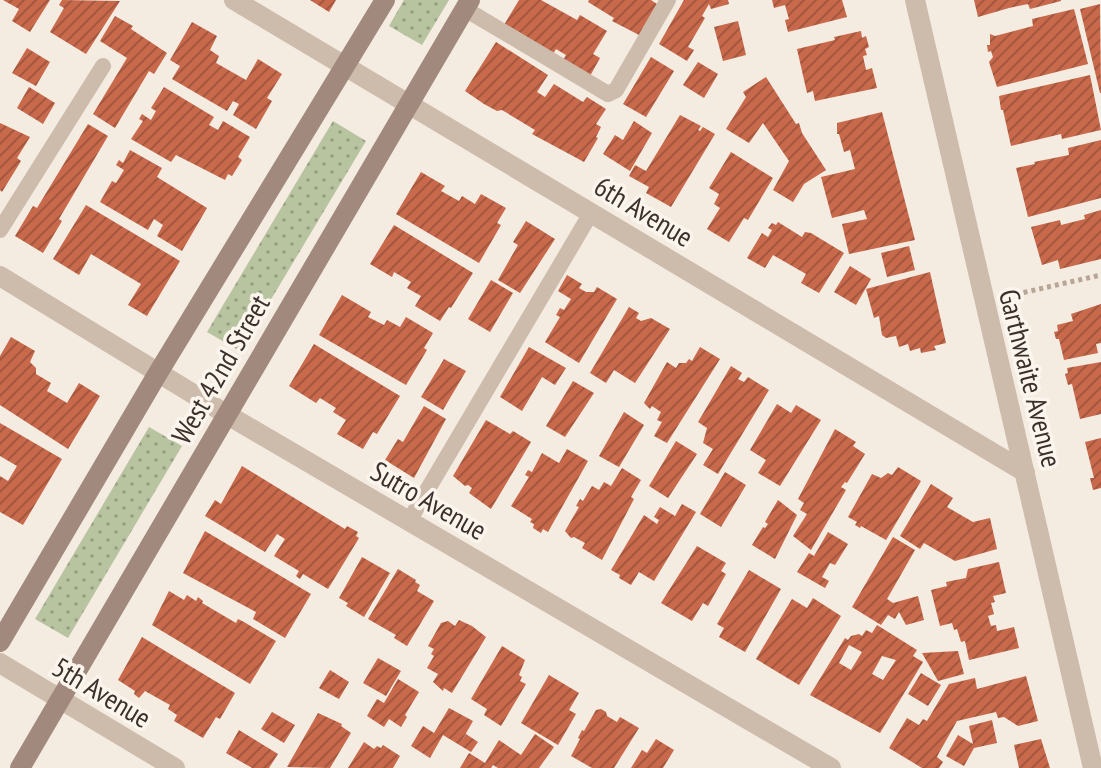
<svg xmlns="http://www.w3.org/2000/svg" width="1101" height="768" font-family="'PT Sans Narrow',sans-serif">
	<defs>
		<pattern id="grass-dots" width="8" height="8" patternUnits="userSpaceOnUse" patternTransform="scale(2)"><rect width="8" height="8" fill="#b8c4a0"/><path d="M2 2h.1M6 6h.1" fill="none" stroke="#97a083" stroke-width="1.8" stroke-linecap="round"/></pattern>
		<pattern id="building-hatch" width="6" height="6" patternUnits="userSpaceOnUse" patternTransform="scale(2)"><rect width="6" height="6" fill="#c8694b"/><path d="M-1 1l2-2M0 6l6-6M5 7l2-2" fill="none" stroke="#a4573f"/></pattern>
	</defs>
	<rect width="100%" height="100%" fill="#f4ebe1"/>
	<path fill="url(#grass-dots)" d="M404 0H449L422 45 389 26Z
		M333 121 366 141 240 351 207 332Z
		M149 427 182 446 68 638 35 619Z"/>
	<path fill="url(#building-hatch)" fill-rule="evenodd" d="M3 0H50L30 32 12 21 19 9Z
		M62 0 120 1 86 54 50 32 64 8 59 5Z
		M310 0H336L329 12Z
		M519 0H541L577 20 580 15 607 31 593 54 600 58 590 76 563 60 566 55 556 49 553 54 504 25Z
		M589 0H651L657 4 639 35 612 21 614 18 588 2Z
		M684 0H728L729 4 711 9 709 4 702 16 705 18 688 47 694 50 687 61 659 44Z
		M772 0H842L847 17 788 32 785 20 789 19 785 5 774 8Z
		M974 0H1061V1L1030 9 1028 4 1009 8 978 17Z
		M1100 4 1101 93H1100L1080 9Z
		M1074 9 1088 64 997 87 989 62 993 57 991 51 988 52 987 45H990V34L995 36 1033 26 1032 19Z
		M115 16 133 26 131 29 167 53 154 74 149 71 115 128 93 114 127 58 100 41Z
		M738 21 746 55 723 61 714 27Z
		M192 22 217 36 210 50 219 56 216 63 246 80 258 59 282 74 267 98 272 101 256 129 233 115 239 104 233 101 227 111 172 79 180 66 170 60Z
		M861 31 862 38 866 36 869 47 865 49 867 55 863 56 866 70 872 68 877 88 815 101 813 91 807 93 797 49 835 40 834 37Z
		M496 42 548 75 537 92 545 97 554 84 583 102 587 97 606 109 596 124 601 127 596 137 598 138 584 162 532 134 535 130 502 110 497 111 484 104 465 91Z
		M27 48 50 62 36 86 12 73Z
		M651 57 674 71 646 117 623 104Z
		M698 62 718 74 704 98 683 85Z
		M1090 75 1101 130 1062 139 1061 134 1011 146 1003 110H1001L999 96Z
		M766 77 796 124 799 123 802 133 826 170 804 184 793 202 773 190 789 161 763 123 749 143 726 129 746 97 743 92Z
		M29 87 55 103 43 124 17 108Z
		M164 87 214 117 209 125 218 130 223 121 250 137 238 157 242 160 232 176 228 174 225 180 176 155 171 162 131 139 143 121 139 119 142 114 151 120 156 111 151 108Z
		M882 112 915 240 849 254 842 224 867 219 864 210 832 218 821 177 855 169 850 150 844 152 839 134H837V123Z
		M680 115 701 126 698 130 700 131 703 127 715 134 671 207 646 193 649 187 629 176 635 165 646 171Z
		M634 121 652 133 630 171 603 154 615 135 623 140Z
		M0 123 30 137 17 158 21 161 2 192 0 190Z
		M88 124 108 136 59 219 62 221 43 253 15 236 33 206 37 208Z
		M1101 140V198L1028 217 1016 168 1035 164 1034 162 1069 155 1068 148Z
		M130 150 162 168 157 177 207 208 182 251 157 236 163 225 154 219 148 230 100 202 112 181 116 183 124 170 116 165 119 160 123 163Z
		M731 152 773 178 748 220 744 218 729 242 707 229 720 208 714 204 719 194 709 188Z
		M421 172 445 186 441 191 459 201 462 196 475 204 481 194 506 208 497 223 501 225 479 263 396 214Z
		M86 205 180 261 147 316 128 305 141 284 91 254 79 275 53 259Z
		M1101 210V259L1060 269 1058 260 1042 265 1031 227 1060 220 1061 225 1085 219 1084 215Z
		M526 221 555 239 520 293 498 280 518 245 513 242Z
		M778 222 802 237 805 232 811 233 844 253 819 293 801 283 806 274 773 255 765 268 747 258 762 233 768 237 772 230 768 228 772 223 776 225Z
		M394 225 473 273 451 308 449 307 440 321 415 306 421 296 407 288 411 282 394 272 392 277 370 264Z
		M909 246 915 270 887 277 881 253Z
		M850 266 871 279 856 305 834 292Z
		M930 272 946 343 934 346 936 350 921 353 920 348 910 351 908 344 899 347 896 336 886 338 882 335 879 316 874 318 866 289Z
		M567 275 582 284 579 288 586 292H594L597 287 617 299 579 363 545 342 560 317 556 315 560 308 564 310 571 299 558 291Z
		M491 280 513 293 490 332 468 319Z
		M342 295 371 312 368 317 384 325 387 320 400 327 406 317 433 333 424 348 427 350 406 385 319 335Z
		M1101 304V343L1096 344 1098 353 1064 360 1059 339H1056L1054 332 1058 331 1057 325 1073 321 1071 314Z
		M629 307 639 313 636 318 641 321 651 318 670 329 635 383 614 370 606 383 590 373Z
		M11 337 35 351 30 362 36 368V374L51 383 47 391 67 403 79 383 100 396 68 449 0 405V356Z
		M314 344 400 396 377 434 373 432 363 449 337 434 346 420 333 412 336 408 320 398 316 403 289 386Z
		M529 347 566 368 555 385 542 377 522 411 500 397Z
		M700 347 720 359 667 443 654 436 662 422 657 420 661 412 652 406 650 409 644 403 667 362 676 368 679 363H686L689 359 692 361Z
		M444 359 466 371 443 410 421 397Z
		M1101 362V414L1080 419 1072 384 1068 385 1065 374 1068 373 1067 368Z
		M731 366 742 373 738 379 744 382 748 377 769 390 718 474 703 465 713 449 703 443 707 428 698 422Z
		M573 381 594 393 565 437 546 426Z
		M777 404 791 413 796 405 821 420 780 486 758 473 766 460 750 450Z
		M424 406 446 419 414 478 385 460 398 439 403 442Z
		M624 412 644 425 619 467 599 456Z
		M486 420 510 434 513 431 531 442 491 509 469 493 472 488 468 485 465 486 453 476Z
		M0 423 62 459 23 525 0 512V476L8 481 17 466 0 456Z
		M835 429 856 442 853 446 865 454 847 483 845 482 841 487 846 490 811 550 793 536 807 514 800 510 804 503 798 499Z
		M1101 438V488L1093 490 1090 478H1094L1085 442Z
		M676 441 697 454 668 498 649 486Z
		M567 449 588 461 548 532 543 529 541 533 533 528 534 524 530 522 532 519 511 506 529 477 525 475 528 470 532 472 542 453 559 463Z
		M242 466 345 529 347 526 358 532 356 536 359 538 328 589 303 574 300 579 296 576 299 571 274 556 285 539 277 534 265 552 205 516 215 500 221 504Z
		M898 467 921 481 886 540 861 526 860 528 855 525 857 522 848 517 872 474 881 478 888 473 892 475Z
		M622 468 641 480 631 497 634 499 602 560 582 548 585 543 574 537 571 538 565 531 579 507 576 506 580 499 583 501 592 486 599 490 604 482 611 486Z
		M725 472 746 485 721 527 700 514Z
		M931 484 953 498 947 507 973 522 990 518 997 549 955 561 924 543 920 549 900 536Z
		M778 500 797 515 775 559 752 545 763 527 765 528 768 524 765 522Z
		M682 504 696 512 654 581 639 572 631 585 619 578 620 575 611 570 644 515 657 524 659 520 654 517 660 507 675 516Z
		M205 531 311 594 285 638 253 619 256 612 183 573Z
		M828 532 848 544 835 565 830 563 822 577 829 581 825 588 797 572 809 553 814 556Z
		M893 537 915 550 887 599 893 603 918 596 924 620 906 625 899 612 895 619 888 615 881 625 852 607Z
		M697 546 726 563 721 571 726 574 708 606 703 603 692 621 661 603Z
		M362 557 390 573 364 617 346 606 348 603 339 598Z
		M999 562 1006 593 993 596 995 602 991 603 994 614 988 616 991 626 996 625 997 631 1014 627 1019 648 969 660 965 641 961 642 957 629 954 630 952 623 940 626 931 590 947 586 946 582 966 578 968 569Z
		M398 569 416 580 415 582 420 585 417 591 434 601 407 646 394 638 396 635 368 619Z
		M749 570 781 589 745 652 719 637 724 628 717 624Z
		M169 591 184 600 187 595 196 601 198 597 203 601 202 603 236 623 238 619 244 622 276 641 250 684 152 625Z
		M813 598 841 616 799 685 756 659 792 599 807 608Z
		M459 620 472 626 486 637 452 693 444 688 443 691 433 682 438 674 427 668 434 656 431 654 434 649 428 646 441 623 448 621 455 626Z
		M877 625 917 650 913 656 923 662 880 733 810 695 845 638 848 640 851 636 859 634 862 636 866 630 872 633ZM849 645 862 652 851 670 839 663ZM882 656 896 660 883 680 872 674Z
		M142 637 235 693 220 719 216 717 203 738 174 721 177 715 168 709 170 705 145 691 139 698 134 694 135 691 118 680Z
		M502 646 525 660 519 675 522 677 520 681 526 684 501 726 484 715 487 709 471 699Z
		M958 651 964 674 938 681 922 653Z
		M378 658 401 671 386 696 363 683Z
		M330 670 349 682 339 699 319 688Z
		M921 673 941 685 928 706 908 694Z
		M549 675 579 693 569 710 576 714 558 745 521 723Z
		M1026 676 1038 721 1018 726 1004 717 998 718 996 712 957 721 939 753 937 757 943 762 939 768H922L889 748 907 718 919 725 923 719 927 721 949 684 975 678 977 689Z
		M398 679 419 692 405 715 407 717 401 727 389 719 384 727 367 716 377 699 384 703Z
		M449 708 473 721 461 742 466 734 478 742 471 752 443 735 430 758 411 746 423 726 434 733Z
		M601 709 606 712 607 716 617 722 620 717 639 728 614 768H592L571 756 580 739 578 738 582 730 584 731 596 710Z
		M272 712 295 725 284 743 261 729Z
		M318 713 342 724 341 726 351 733 330 768 287 767Z
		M992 720 997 743 974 748 964 766 946 756 958 735 973 744 969 726Z
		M239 730 278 754 269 768H252L226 753Z
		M535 734 554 747 539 768H498L493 765 491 768H460L469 753 485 763 499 740 521 755Z
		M656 739 674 750 663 768H631L642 750 647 753Z
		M1041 739 1050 768H1019L1014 745Z
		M364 742 374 749 377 746 381 748 383 745 400 756 393 768H348Z"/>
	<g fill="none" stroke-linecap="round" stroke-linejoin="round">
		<path stroke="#b9a596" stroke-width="5" stroke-dasharray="4 4" stroke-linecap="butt" d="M1008 296 1101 275"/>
		<path stroke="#cdbbac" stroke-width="16" d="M465 9 608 94 616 90 668 0
			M0 230 103 66
			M409 521 591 213"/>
		<path stroke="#cdbbac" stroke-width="20" d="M234 0 1025 472
			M915 0 1093 768
			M0 276 226 414 831 768
			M0 663 175 768"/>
		<path stroke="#a18a7d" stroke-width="20" d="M0 642 158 373 385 0
			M20 768 470 0"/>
	</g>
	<g text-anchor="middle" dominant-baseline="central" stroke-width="7" stroke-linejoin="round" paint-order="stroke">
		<g font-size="28" fill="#3b302b" stroke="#fbf5ee">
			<text transform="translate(644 211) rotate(31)">6th Avenue</text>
			<text transform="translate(220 369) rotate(-60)">West 42nd Street</text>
			<text transform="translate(1031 378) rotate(76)">Garthwaite Avenue</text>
			<text transform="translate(429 500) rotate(30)">Sutro Avenue</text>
			<text transform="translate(102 692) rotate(31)">5th Avenue</text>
		</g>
	</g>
</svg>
